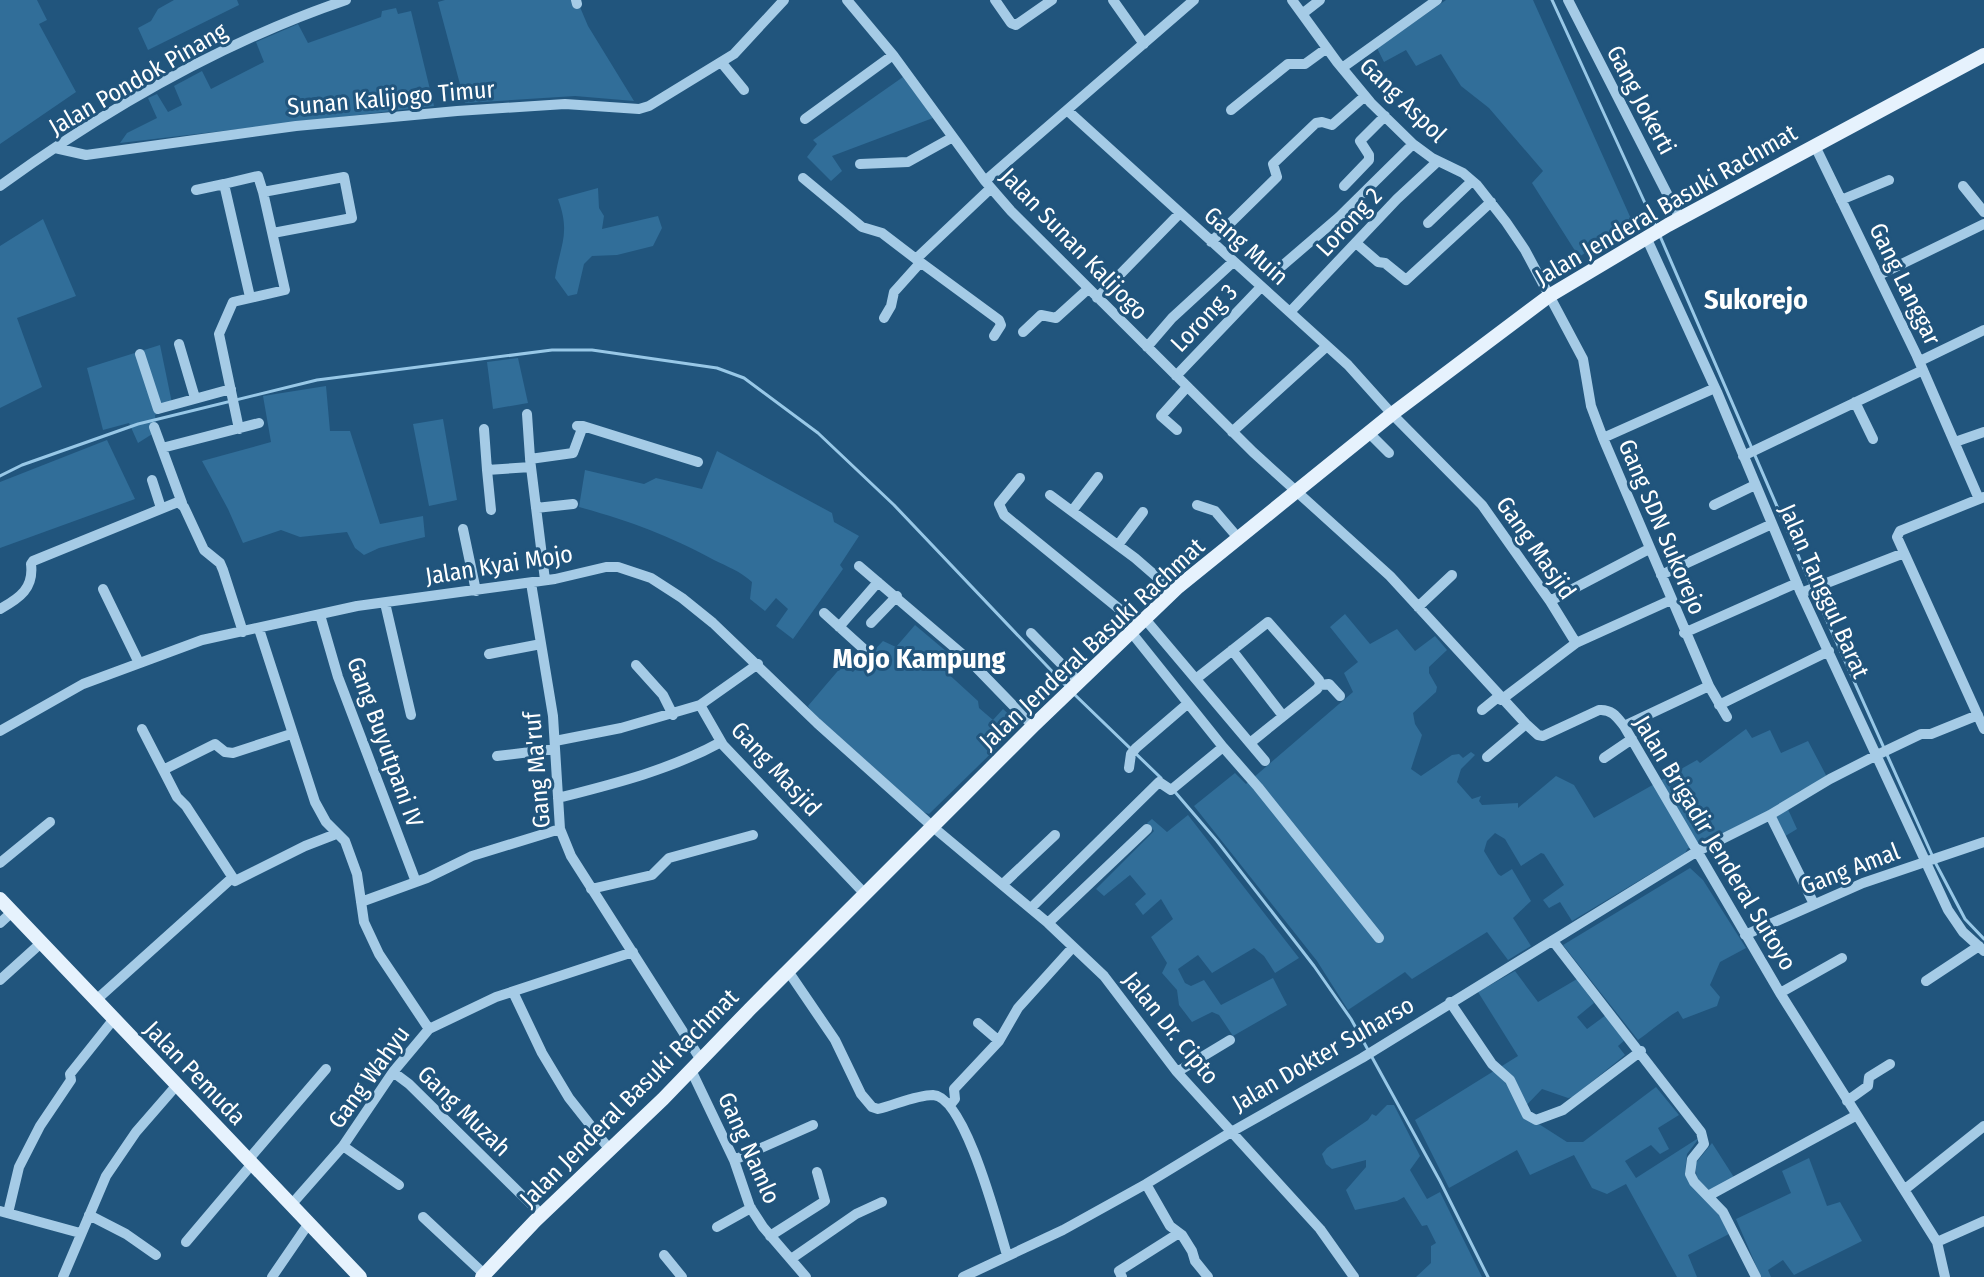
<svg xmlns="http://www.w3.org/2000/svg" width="1984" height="1277" font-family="'Fira Sans Condensed',sans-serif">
	<rect width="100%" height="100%" fill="#21557d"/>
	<path fill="#316e99" d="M0 0H37L47 20 39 24 76 92 0 144Z
		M174 0H237L239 5 148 50 138 28 151 21 158 9Z
		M445 0H577L588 26 634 101 575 96 465 103 438 2Z
		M1446 0H1533L1632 221 1579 257 1532 183 1543 171 1489 108 1461 86 1441 54 1416 66 1406 50 1384 62 1377 48Z
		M396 8 398 14 411 11 434 106 120 143 127 133 157 118 148 98 157 94 168 112 182 105 174 86 202 71 211 89 264 62 256 42 298 24 308 43 381 17 382 11Z
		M903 77 933 118 832 156 842 171 831 181 807 157 817 144 813 140Z
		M598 188 599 208 604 216 602 229 658 216 662 228 653 246 617 255 592 256 584 264 577 294 568 296 555 278C560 245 571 234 558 199Z
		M43 219 76 296 17 318 42 387 0 408V246Z
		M160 345 173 408 155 415 157 431 138 443 129 423 103 430 87 368Z
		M518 358 528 403 493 409 487 362Z
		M326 386 330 431H350L380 524 423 516 425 537 379 548 364 555 355 548 347 532 300 537 281 530 243 543 228 509 202 461 271 442 263 396Z
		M443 419 457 500 429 506 413 424Z
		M107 440 135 499 0 548V482Z
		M717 451 832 513 834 522 859 536 840 565 843 569 793 639 776 626 788 609 776 598 765 611 750 599 752 582C740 571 728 567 714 560 668 535 630 521 579 507L585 470 644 484 656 478 702 489Z
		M1345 614 1370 644 1397 629 1415 651 1435 636 1447 650 1429 667V673L1437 687 1436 692 1413 713 1415 724 1422 735 1411 769 1421 776 1452 755 1459 754 1463 758 1471 752 1475 755 1461 769 1457 782 1472 799 1481 796 1479 801 1482 805 1518 803V808L1556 776 1574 785 1594 818 1697 760 1700 763 1746 729 1752 738 1770 730 1781 753 1808 741 1827 777 1798 792 1786 805 1797 829 1782 838 1770 813 1701 848H1688L1685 853 1572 921 1560 902 1549 908 1543 900 1564 885 1544 854 1541 853 1521 866 1505 839 1495 833 1487 841 1484 851 1498 874 1501 876 1512 869 1531 901 1513 918 1531 946 1508 960 1487 932 1412 979 1405 972 1348 1010 1317 961 1194 806 1235 773 1246 784 1353 692 1344 673 1358 662 1330 627Z
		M915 625 953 657 944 670 978 701 979 708 993 720 1003 709 1020 725 929 814 923 812 811 711 808 706 842 666 853 672 883 641 896 647Z
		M1188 815 1299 958 1275 973 1264 956 1254 948 1212 973 1198 955 1178 969 1185 983 1191 986 1204 980 1221 1005 1273 978 1287 1005 1233 1036 1219 1015 1212 1012 1192 1022 1179 1005 1177 990 1162 973 1167 963 1151 937 1173 919 1161 899 1143 915 1135 904 1146 894 1130 875 1104 896 1096 889 1154 831 1147 823 1152 819 1167 832Z
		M1690 868 1703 880 1746 948 1720 962 1710 985 1720 997 1717 1006 1683 1019 1678 1011C1664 1019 1651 1031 1638 1040L1563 945Z
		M1515 971 1538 1002 1577 979 1594 1003 1577 1017 1587 1029 1606 1015 1626 1039 1618 1046 1625 1055 1573 1097 1568 1098 1542 1089 1520 1112 1567 1142H1583L1656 1087 1679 1115 1658 1128 1669 1149 1660 1154 1651 1145 1625 1161 1636 1178 1700 1137 1687 1154 1685 1173 1723 1220 1729 1234 1688 1255 1697 1277H1677L1626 1184 1607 1194 1592 1188 1574 1155 1530 1175 1517 1150 1449 1188 1415 1120 1518 1056 1478 992Z
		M1387 1105H1394L1420 1156 1410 1170 1427 1199 1440 1192 1482 1277H1416L1431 1263V1246L1436 1243 1427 1225 1422 1226 1404 1197 1397 1201 1355 1210 1346 1190 1366 1167V1160L1332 1169 1326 1164 1322 1154 1327 1148 1368 1120 1372 1114 1376 1116Z
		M1712 1143 1737 1182 1711 1193 1697 1179 1695 1164Z
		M1809 1158 1827 1206 1840 1202 1862 1241 1794 1275 1783 1260 1768 1270 1771 1277H1761L1736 1219 1791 1193 1782 1171Z"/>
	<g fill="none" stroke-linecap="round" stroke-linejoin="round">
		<path stroke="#98c8e7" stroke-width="3" d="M1552 0 1655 225
			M1660 236 1811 585
			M0 476 22 465 138 424 317 380 552 350H592L717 368 744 378 818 433 894 505 1066 686
			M1814 592 1932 855
			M1074 694 1161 778
			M1175 792 1217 841 1314 966 1351 1019 1440 1181 1488 1277
			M1935 862 1965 919 1984 939"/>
		<path stroke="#a5cbe6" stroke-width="10" d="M576 0 577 4
			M847 0 893 55 985 181 1011 211 1253 452 1390 576 1526 724 1538 735 1543 736 1599 710C1612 709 1617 717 1624 726L1780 993 1937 1242 1945 1277
			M995 0 1011 23 1016 25 1052 0
			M1113 0 1144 44
			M1292 0 1337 62 1371 103 1413 144 1432 158 1463 173 1477 185 1506 222 1525 250 1583 359 1591 406 1603 438 1709 686 1624 726
			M1568 0 1680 219
			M1302 14 1320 0
			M721 62 744 90
			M1342 68 1437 0
			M1231 110 1288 64H1305L1327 48
			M1068 111 1348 365 1392 414 1482 505 1550 601 1576 643 1501 700
			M805 119 893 55
			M1815 146 1916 354 1979 499
			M55 148 86 155 296 126 457 111 565 104 639 109 649 106 734 54 784 0
			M860 164 908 162 953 137
			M803 178 862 227 882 233 916 259 991 188
			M985 181 1194 0
			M224 184 258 176 263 192
			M0 186C106 109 222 42 346 0
			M1344 186 1369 160V155L1360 141 1385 116
			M1963 186 1984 212
			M196 190 224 184 250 297
			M1841 200 1889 180
			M1428 223 1472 181
			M1646 237 1717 392 1801 593 1948 910 1963 932 1984 951
			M1211 242 1277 177 1273 164 1316 123 1322 122 1332 125 1365 96
			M1356 243 1378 262 1385 263 1406 280 1491 202
			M916 259 999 320 1001 325 994 336
			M1282 266 1339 217 1413 144
			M1879 275 1984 224
			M1097 298 1180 213
			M1290 312 1397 199 1438 161
			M884 318 891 306 894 292 920 263
			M1023 332 1041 315 1056 318 1088 289
			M179 344 195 398
			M1147 347 1172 318 1233 262
			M140 354 158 409 231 389
			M1920 361 1984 330
			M1176 376 1261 287
			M1855 402 1873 439
			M527 414 530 458
			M583 426 698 462
			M154 427 182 503
			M239 429 219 334 233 302 285 290 263 192 344 177 352 218 273 233
			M484 429 487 470 531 467
			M1177 430 1161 416 1187 387
			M1232 432 1327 346
			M1369 433 1389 453
			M1603 438 1715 388
			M1955 442 1984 432
			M162 448 259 423
			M1743 456 1923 370
			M487 470 491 510
			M1020 478 999 504 1004 515 1139 625
			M152 480 161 508
			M1050 495 1135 558 1173 591
			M1984 497 1900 531 1897 537 1984 729
			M1197 505 1215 511 1239 539
			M1714 505 1755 485
			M536 508 573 504
			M1072 511 1098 477
			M463 529 476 591
			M1118 545 1143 512
			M859 566 968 659 1033 726
			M1661 575 1772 524
			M545 580 530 459 573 453 583 426H577
			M531 583 553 716 560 829 571 856 701 1060
			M103 589 139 663
			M1801 593 1904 553
			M1550 601 1649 549
			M385 603 411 715
			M1418 607 1452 575
			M0 609C20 598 34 588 31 564L33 561 178 502 184 507 204 550 220 563 223 570 243 632
			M824 613 866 651
			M320 615 338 677 416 882
			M1145 619 1265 761
			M871 623 897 596
			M839 627 878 582
			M259 629 315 802 326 822 345 841 357 874 364 922 379 954 429 1029
			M1031 633 1079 682
			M1684 633 1797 583
			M1576 643 1671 600
			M1232 650 1283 716
			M489 654 541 644
			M636 665 663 695 673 715
			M1197 678 1268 622 1319 680 1320 685 1317 689 1250 743
			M1320 685 1329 684 1340 696
			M1709 686 1727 717
			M700 705 758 664
			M1719 705 1829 651
			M1482 710 1498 697
			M142 729 177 797 186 806 235 881 305 846 336 834
			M0 731 83 684 202 640 357 606 555 579 606 567H618L651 578 682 598 713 623 817 723 933 827 1048 923 1104 976 1177 1072 1320 1229 1354 1277
			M555 741 621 728 700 705 723 745 865 894
			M1223 747 1258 787 1379 938
			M497 756 555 749
			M1487 757 1526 724
			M1604 758 1632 739
			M1129 768 1131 754 1136 748 1186 705
			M163 770 215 744 225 752 233 753 291 734
			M558 798C613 784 670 770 721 742
			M1770 815 1814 904
			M0 863 50 822
			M1003 884 1055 835
			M591 889 652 875 669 858 753 835
			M361 902 427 878 472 856 560 829
			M1031 908 1159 782 1171 790 1223 747 1131 632
			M0 923 12 912
			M1048 923 1147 829
			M1745 935 1863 883 1984 842
			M1553 941 1701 1132 1704 1144 1692 1159 1690 1174 1694 1182 1723 1212 1756 1277
			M788 971 835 1040 861 1094 872 1107 878 1109C895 1105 916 1095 933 1095 965 1096 998 1226 1007 1255
			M0 980 41 943
			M1926 981 1979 946
			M513 992 542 1053 569 1098 610 1150
			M1780 993 1842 958
			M95 1001 232 878
			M1450 1002 1492 1064 1510 1080 1527 1115 1536 1120 1563 1110 1641 1051
			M978 1023 999 1041
			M691 1070 734 1160 750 1207 763 1227 806 1277
			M393 1072 409 1084 542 1215
			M1177 1072 1230 1040
			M1847 1101 1868 1086 1869 1077 1890 1064
			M951 1104 955 1099 954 1089 999 1041 1018 1008 1073 947
			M343 1146 399 1185
			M248 1160 326 1069
			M734 1160 813 1125
			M1146 1184 1170 1226 1182 1235 1192 1251 1195 1261 1208 1277
			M1904 1190 1984 1126
			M1708 1196 1857 1115
			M291 1205 343 1146 393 1072 429 1029 496 997 633 952
			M0 1211 80 1233
			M8 1213 19 1167 40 1126 71 1080 70 1074 113 1020
			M89 1215 126 1234 156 1255
			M423 1217 484 1274
			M717 1227 751 1208
			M770 1236 825 1201 817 1172
			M186 1242 252 1164
			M1937 1242 1984 1221
			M664 1255 682 1277
			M791 1259 856 1214 882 1202
			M63 1277 106 1176 136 1132 176 1086
			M272 1277 309 1223
			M963 1277 1063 1230 1146 1184 1233 1131 1362 1058 1696 852 1770 815 1830 779 1877 755 1921 734H1931L1978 715
			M1122 1277 1119 1271 1179 1233"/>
		<path stroke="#e6f2fd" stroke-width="14" d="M0 899 360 1277
			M482 1277 535 1221 663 1099 750 1009 1033 726 1178 587 1392 414 1549 296 1668 225 1984 55"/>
	</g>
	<g text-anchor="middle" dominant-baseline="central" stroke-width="6" stroke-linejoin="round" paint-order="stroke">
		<g font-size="24" fill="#fff" stroke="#21557d">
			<text transform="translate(138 79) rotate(-30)">Jalan Pondok Pinang</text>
			<text transform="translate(391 98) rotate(-5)">Sunan Kalijogo Timur</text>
			<text transform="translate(1403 100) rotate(44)">Gang Aspol</text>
			<text transform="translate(1641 100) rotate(62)">Gang Jokerti</text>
			<text transform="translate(1666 205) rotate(-30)">Jalan Jenderal Basuki Rachmat</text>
			<text transform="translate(1349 222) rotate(-47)">Lorong 2</text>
			<text transform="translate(1074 244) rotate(46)">Jalan Sunan Kalijogo</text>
			<text transform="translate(1246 246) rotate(42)">Gang Muin</text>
			<text transform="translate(1905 284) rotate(64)">Gang Langgar</text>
			<text transform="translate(1204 318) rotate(-46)">Lorong 3</text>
			<text transform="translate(1662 527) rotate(67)">Gang SDN Sukorejo</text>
			<text transform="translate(1536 548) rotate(55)">Gang Masjid</text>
			<text transform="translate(499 565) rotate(-9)">Jalan Kyai Mojo</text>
			<text transform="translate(1824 591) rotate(66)">Jalan Tanggul Barat</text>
			<text transform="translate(1092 644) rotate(-43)">Jalan Jenderal Basuki Rachmat</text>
			<text transform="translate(385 742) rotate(70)">Gang Buyutpani IV</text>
			<text transform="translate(776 769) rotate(47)">Gang Masjid</text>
			<text transform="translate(537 770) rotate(-95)">Gang Ma'ruf</text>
			<text transform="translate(1715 843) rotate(59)">Jalan Brigadir Jenderal Sutoyo</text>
			<text transform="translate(1850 869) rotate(-21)">Gang Amal</text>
			<text transform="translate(1171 1028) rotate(51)">Jalan Dr. Cipto</text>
			<text transform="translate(1323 1054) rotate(-30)">Jalan Dokter Suharso</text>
			<text transform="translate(195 1073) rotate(46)">Jalan Pemuda</text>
			<text transform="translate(369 1077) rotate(-54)">Gang Wahyu</text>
			<text transform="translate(629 1098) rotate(-45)">Jalan Jenderal Basuki Rachmat</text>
			<text transform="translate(464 1111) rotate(44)">Gang Muzah</text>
			<text transform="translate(749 1148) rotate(66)">Gang Namlo</text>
		</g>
		<g font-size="28" font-weight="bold" fill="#fff" stroke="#21557d">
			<text x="1756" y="299">Sukorejo</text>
			<text x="919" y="658">Mojo Kampung</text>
		</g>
	</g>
</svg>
